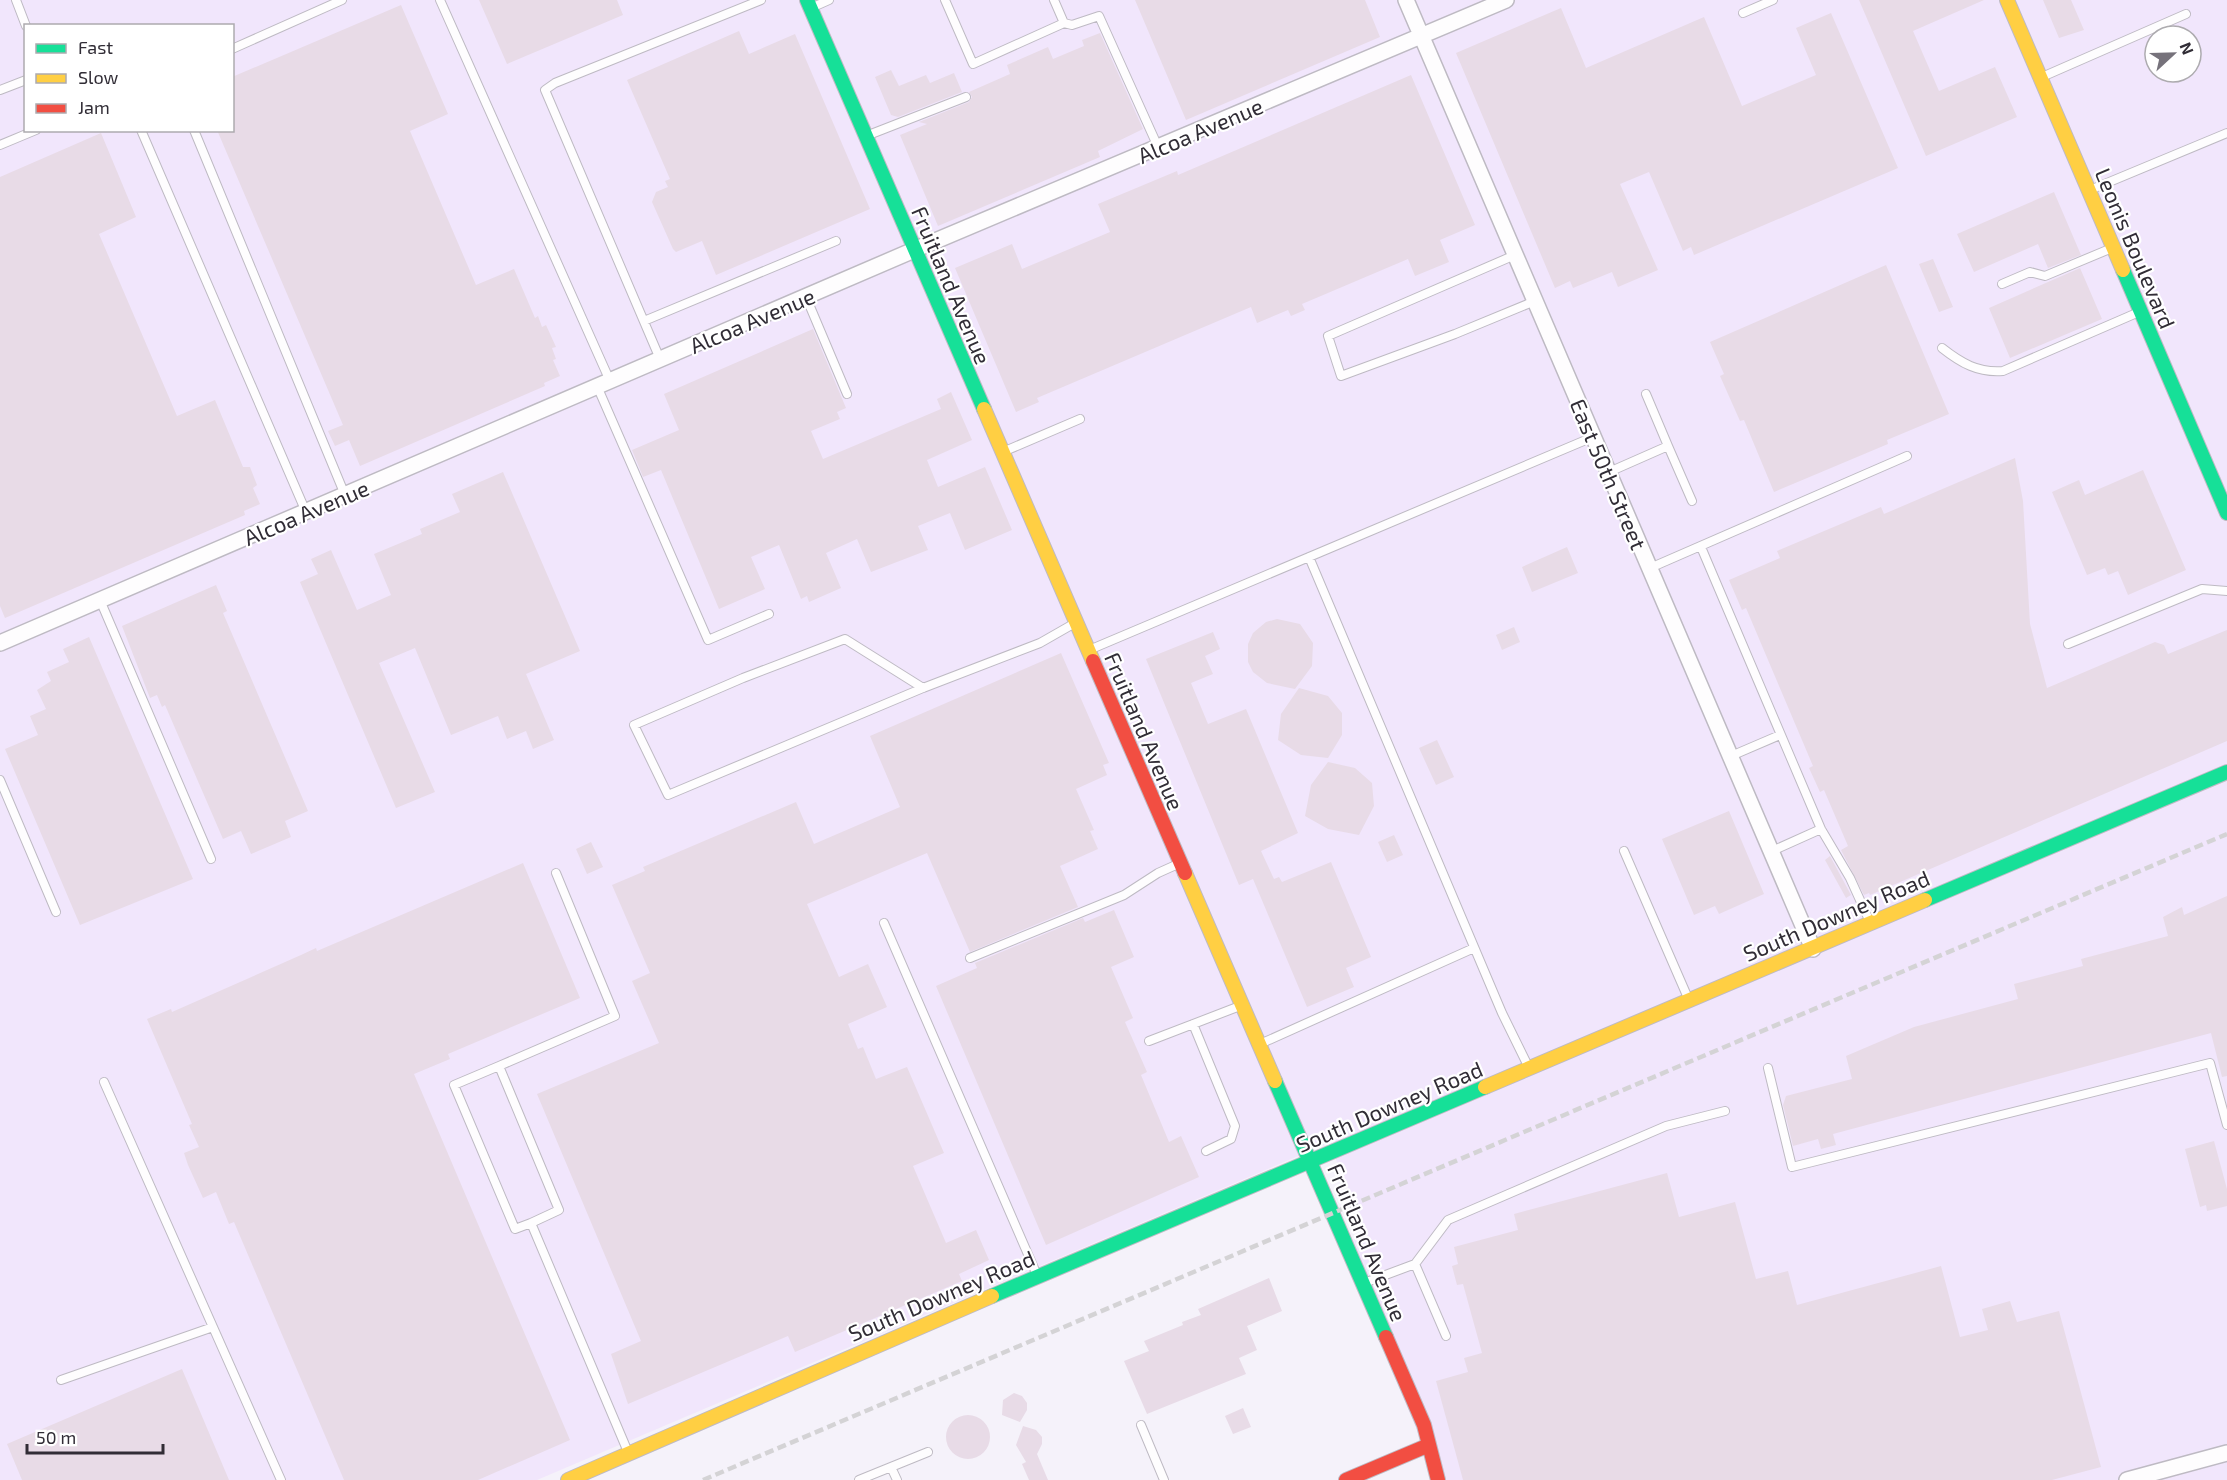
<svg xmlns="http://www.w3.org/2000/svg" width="2227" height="1480" font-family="'Exo 2',sans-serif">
	<rect width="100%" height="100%" fill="#f5f2fa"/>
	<path fill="#f1e6fc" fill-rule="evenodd" d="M0 0H2227V1480H1437L1342 1245 1367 1233 1329 1143 537 1480H0ZM26 26H232V130H26ZM2155 36H2191V72H2155Z"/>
	<path fill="#e8dbe7" d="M479 0H617L623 15 507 64Z
		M1135 0H1365L1380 37 1186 120Z
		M1859 0H1984L1913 31 1939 91 1995 67 2017 117 1926 156Z
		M2043 0H2071L2084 30 2059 38Z
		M401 5 448 114 410 131 476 285 514 269 535 318 538 316 542 327 546 325 556 347 552 348 556 359 553 360 560 376 544 383 545 386 360 466 349 440 335 446 328 431 343 425 217 130H232V77Z
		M1561 8 1586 68 1704 17 1742 106 1816 75 1796 28 1831 13 1898 168 1694 255 1691 247 1683 251 1649 172 1620 184 1658 270 1618 287 1612 272 1573 288 1570 281 1555 288 1456 53Z
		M739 31 749 54 795 34 870 209 716 275 702 241 676 252 673 249 652 202 656 192 668 187 665 181 670 179 627 80Z
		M1100 33 1143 129 1098 151 1100 157 938 226 900 135 927 124 919 122 969 102 972 97 969 92 1010 74 1007 65 1048 47 1053 59 1084 46 1082 40Z
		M891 70 899 86 926 75 930 83 954 73 962 92 898 117 891 115 875 77Z
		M1411 75 1475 225 1440 240 1449 262 1415 276 1408 259 1302 304 1305 310 1291 316 1288 310 1257 323 1251 307 1037 398 1039 402 1016 412 955 268 1012 244 1022 269 1110 232 1098 204 1177 171 1178 175Z
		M101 133 136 217 99 234 177 416 215 400 243 467H250L257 485 253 488 260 504 244 511 245 515 5 618 0 606V177Z
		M2054 192 2081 255 2048 268 2038 244 1974 272 1957 234Z
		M1933 259 1953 307 1939 312 1919 264Z
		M1886 265 1949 414 1887 440 1888 444 1774 492 1744 420 1740 421 1720 376 1724 374 1710 342Z
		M2080 268 2102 319 2010 358 1989 308Z
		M813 329 846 408 837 412 840 419 811 431 823 459 941 409 937 399 951 392 972 440 927 460 938 487 985 467 1012 530 965 550 950 513 918 526 928 550 871 572 857 539 826 553 841 588 809 602 807 596 801 599 779 545 751 557 765 589 719 609 661 470 643 477 632 450 679 430 664 394Z
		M2015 458 2023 501 2030 624 2047 688 2155 642 2164 645 2168 654 2227 630V741L1870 895 1869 893 1864 895 1841 850 1848 846 1824 790 1820 792 1809 768 1813 766 1746 608 1742 610 1729 580 1780 558 1777 551 1881 507 1884 514Z
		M2143 470 2186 570 2128 595 2118 571 2108 575 2105 568 2087 575 2052 492 2079 480 2085 495Z
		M503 472 580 651 526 674 554 740 533 749 526 731 507 739 498 716 451 735 415 648 379 663 435 792 396 808 300 582 318 574 311 559 331 550 357 610 391 595 374 554 422 534 420 529 460 512 452 494Z
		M1567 547 1578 573 1532 592 1522 567Z
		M216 585 227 611 223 613 308 811 285 821 291 837 251 854 241 831 223 839 165 705 162 707 157 695 150 698 122 626Z
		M1277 619 1300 624 1313 643 1312 666 1295 689 1267 683 1253 672 1248 662V644L1253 633 1266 622Z
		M1514 627 1520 642 1502 650 1496 635Z
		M1213 632 1220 649 1205 656 1213 674 1191 683 1208 724 1246 709 1298 833 1261 851 1274 879 1279 877 1282 882 1331 862 1371 957 1346 968 1354 987 1307 1007 1253 879 1239 885 1146 659Z
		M89 637 193 879 80 925 5 749 38 735 30 716 46 709 37 690 51 681 47 672 69 662 63 649Z
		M1061 653 1109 763 1103 765 1107 775 1076 789 1094 830 1090 831 1098 849 1060 866 1078 907 970 952 927 853 807 904 839 977 868 964 887 1007 848 1024 858 1049 863 1047 876 1079 907 1067 944 1153 913 1166 946 1243 976 1230 989 1260 959 1274 962 1281 795 1352 788 1336 628 1404 611 1354 641 1341 537 1094 659 1043 632 981 650 973 612 885 645 871 643 867 796 802 814 844 900 807 870 736Z
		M1299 688 1328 696 1342 713V735L1328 758 1301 755 1278 740 1281 714Z
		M1437 740 1454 777 1436 785 1419 748Z
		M1328 762 1355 768 1372 783 1374 806 1359 835 1328 829 1305 816 1311 785Z
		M1729 811 1764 894 1719 914 1715 906 1694 915 1662 839Z
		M1394 835 1403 855 1387 862 1378 842Z
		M591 842 603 867 587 874 576 849Z
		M1830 856 1851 895 1846 898 1825 860Z
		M523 863 580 998 448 1054 450 1059 414 1074 570 1440 478 1480H344L234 1222 229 1224 216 1192 203 1198 188 1165 184 1153 199 1147 189 1125 192 1124 147 1019 171 1009 172 1012 301 955 316 948 317 951Z
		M2227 896V1076L2222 1077 2211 1033 1833 1134 1836 1145 1821 1149 1818 1139 1793 1146 1783 1105 1786 1096 1852 1079 1846 1056 1914 1027 2018 999 2014 984 2083 966 2081 959 2168 936 2163 917 2182 907 2184 915Z
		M1114 910 1134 957 1111 967 1133 1018 1125 1022 1147 1072 1141 1075 1169 1142 1181 1136 1199 1177 1046 1245 936 986 977 968 975 963 1083 918 1085 922Z
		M2214 1141 2227 1189V1206L2207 1211 2206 1205 2200 1207 2185 1149Z
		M1667 1173 1679 1217 1735 1202 1756 1279 1788 1271 1797 1305 1941 1266 1960 1337 1988 1330 1982 1309 2010 1301 2017 1322 2059 1311 2101 1467 2052 1480H1463L1436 1381 1468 1372 1464 1358 1482 1353 1463 1284 1457 1285 1452 1266 1458 1264 1454 1247 1518 1230 1514 1214Z
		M1269 1278 1282 1311 1247 1326 1257 1350 1239 1358 1246 1374 1147 1414 1124 1361 1149 1351 1144 1341 1183 1325 1182 1322 1201 1315 1198 1309Z
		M182 1369 229 1480H22L7 1444Z
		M1014 1393 1022 1396 1027 1403V1410L1020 1422 1002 1415 1003 1400Z
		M1243 1408 1251 1427 1233 1434 1225 1416Z
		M946 1437a22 22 0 1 1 44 0a22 22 0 1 1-44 0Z
		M1023 1426 1036 1430 1042 1437V1444L1037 1454 1048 1480H1029L1022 1464 1026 1462 1016 1445Z"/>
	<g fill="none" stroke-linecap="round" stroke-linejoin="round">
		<g stroke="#bebac3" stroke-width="10">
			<path id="lane" d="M16 0 26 26
				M440 0 610 381
				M945 0 973 64 1064 23
				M1054 0 1064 23 1072 25 1099 16 1158 147
				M811 8 829 0
				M1743 13 1773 0
				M232 49 342 0
				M2042 77 2186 14
				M0 90 26 80
				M141 130 306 512
				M194 130 345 495
				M866 136 966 97
				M0 145 36 130
				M2090 190 2227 133
				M1515 255 1328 336 1341 376 1455 334 1535 301
				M2002 284 2030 272 2045 276 2112 248
				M806 297 847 394
				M644 321 836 241
				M1942 348C1961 363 1978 373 2003 371L2139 312
				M660 359 545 90 555 83 761 0
				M597 386 708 640 769 614
				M1668 446 1692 501
				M1005 451 1080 419
				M1609 472 1668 446 1646 394
				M1701 547 1821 829 1850 878 1870 922
				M1309 557 1502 1013 1529 1068
				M1650 568 1907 456
				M100 600 211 859
				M2068 644 2202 589 2227 591
				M1089 650 1593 437
				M923 688 845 639 743 678 634 725 668 795 923 688 1040 643 1075 623
				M1731 756 1780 735
				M0 780 56 912
				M1624 851 1688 998
				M1772 851 1821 829
				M556 873 615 1016 499 1066 559 1210 531 1223 628 1452
				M884 923 1037 1275
				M970 958 1124 895 1158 873 1178 864
				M1193 1024 1235 1126 1231 1139 1206 1151
				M1149 1041 1240 1006
				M1260 1044 1474 948
				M499 1066 454 1085 515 1229 531 1223
				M1768 1068 1792 1167 2210 1063 2227 1125
				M104 1082 281 1480
				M1415 1264 1446 1336
				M1364 1283 1415 1264 1448 1220 1666 1126 1725 1111
				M61 1380 213 1327
				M1141 1425 1164 1480
				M859 1480 891 1467
				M897 1480 891 1467 928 1452"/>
		</g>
		<g stroke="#bebac3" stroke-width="18">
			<path id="street" d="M1406 0 1813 949
				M0 643 914 250 1506 0
				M2127 1480 2227 1453"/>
		</g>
		<g stroke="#bebac3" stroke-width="16">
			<path id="fast" d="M807 0 984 409
				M2123 270 2227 513
				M1925 900 2227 772
				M1275 1081 1386 1337
				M992 1296 1485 1087"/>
		</g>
		<g stroke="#bebac3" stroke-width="16">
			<path id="slow" d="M2007 0 2123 270
				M984 409 1093 661
				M1185 873 1275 1081
				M1485 1087 1925 900
				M568 1480 992 1296"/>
		</g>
		<g stroke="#bebac3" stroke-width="16">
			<path id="jam" d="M1093 661 1185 873
				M1386 1337 1424 1425 1438 1480
				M1346 1480 1429 1445"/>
		</g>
		<use href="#lane" stroke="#fefdfe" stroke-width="8"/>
		<use href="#street" stroke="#fefdfe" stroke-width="15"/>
		<use href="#fast" stroke="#16e098" stroke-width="14"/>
		<use href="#slow" stroke="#ffcf43" stroke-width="14"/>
		<use href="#jam" stroke="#f24e42" stroke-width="14"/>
		<path stroke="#d4d3d5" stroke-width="4.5" stroke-dasharray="9 4.5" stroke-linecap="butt" d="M703 1480 2227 834"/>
	</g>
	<g text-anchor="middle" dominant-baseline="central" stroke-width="4.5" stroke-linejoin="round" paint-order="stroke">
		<g font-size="22" fill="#312d36" stroke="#fff">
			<text transform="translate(1200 130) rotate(-23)">Alcoa Avenue</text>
			<text transform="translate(2136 248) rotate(67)">Leonis Boulevard</text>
			<text transform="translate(952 285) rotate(67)">Fruitland Avenue</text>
			<text transform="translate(752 320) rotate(-23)">Alcoa Avenue</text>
			<text transform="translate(1609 474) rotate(67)">East 50th Street</text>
			<text transform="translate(306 512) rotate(-23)">Alcoa Avenue</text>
			<text transform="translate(1145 731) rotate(67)">Fruitland Avenue</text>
			<text transform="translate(1836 915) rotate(-23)">South Downey Road</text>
			<text transform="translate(1389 1106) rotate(-23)">South Downey Road</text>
			<text transform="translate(1368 1242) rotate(67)">Fruitland Avenue</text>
			<text transform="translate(941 1295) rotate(-23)">South Downey Road</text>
		</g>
	</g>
	<rect x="24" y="24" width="210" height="108" fill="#ffffff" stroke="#adabaf" stroke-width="1.5"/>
	<rect x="36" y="44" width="30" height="9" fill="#16e098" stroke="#adabaf" stroke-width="1.5"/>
	<text x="78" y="54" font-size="18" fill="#312d36">Fast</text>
	<rect x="36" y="74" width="30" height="9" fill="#ffcf43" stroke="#adabaf" stroke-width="1.5"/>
	<text x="78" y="84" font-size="18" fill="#312d36">Slow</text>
	<rect x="36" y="104" width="30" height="9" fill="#f24e42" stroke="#adabaf" stroke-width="1.5"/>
	<text x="78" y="114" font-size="18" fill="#312d36">Jam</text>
	<g transform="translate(2173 54) rotate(68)"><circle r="28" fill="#ffffff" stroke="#adabaf" stroke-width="1.5"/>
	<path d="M0-4.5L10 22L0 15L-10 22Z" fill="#76727b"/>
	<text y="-9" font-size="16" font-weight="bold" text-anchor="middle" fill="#312d36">N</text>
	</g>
	<path d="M27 1444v9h136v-9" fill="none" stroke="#312d36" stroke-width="3"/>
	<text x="36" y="1444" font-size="18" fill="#312d36" stroke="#ffffff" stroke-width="4.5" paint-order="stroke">50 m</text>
</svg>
